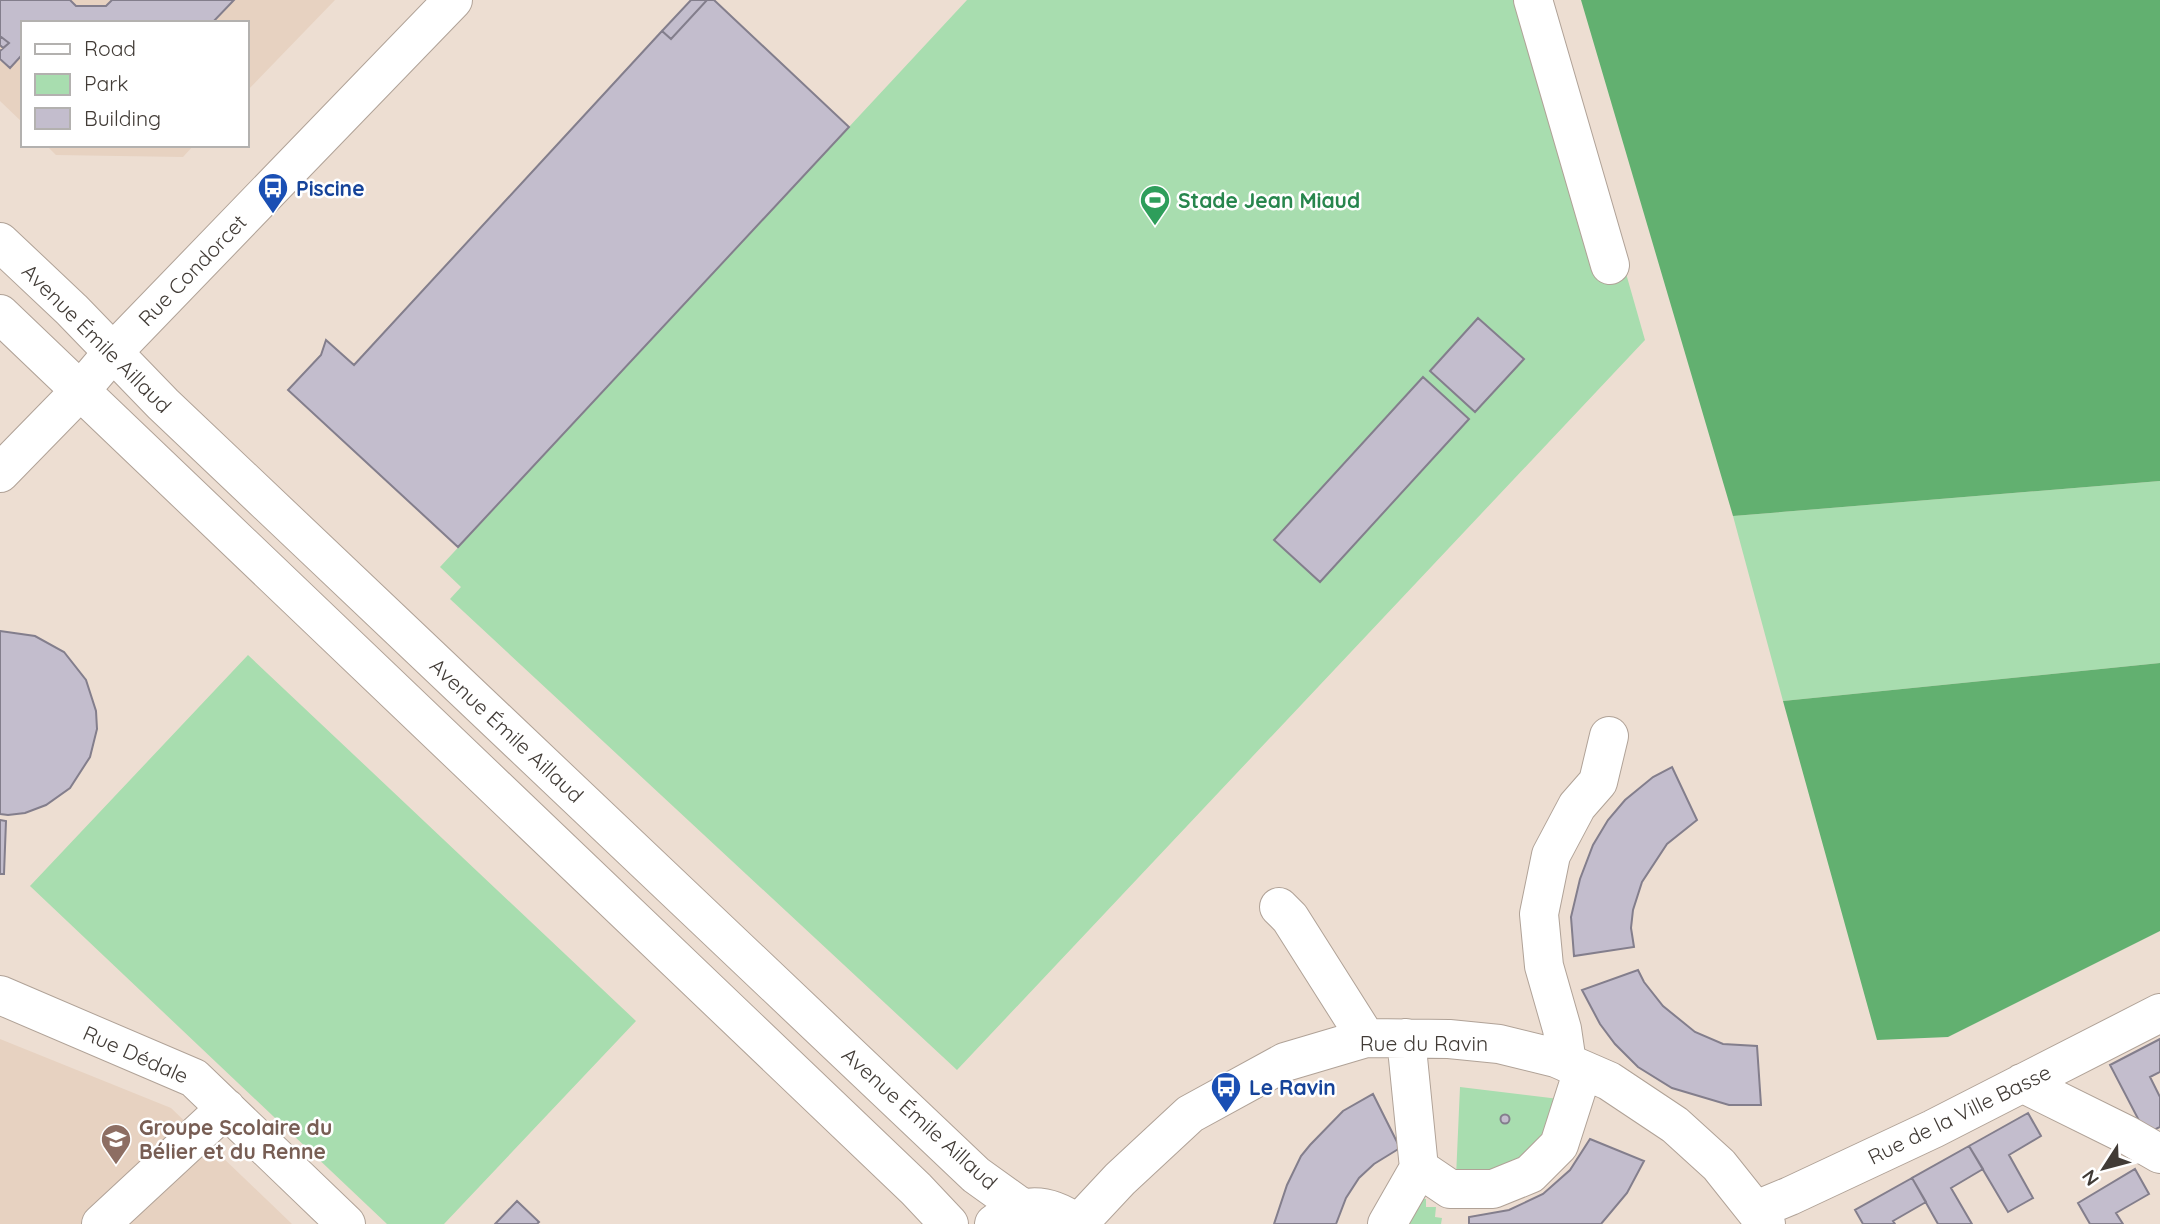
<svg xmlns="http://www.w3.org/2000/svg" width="2160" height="1224" font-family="Quicksand,sans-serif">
	<rect width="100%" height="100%" fill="#edded2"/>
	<path fill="#e7d2c1" d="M0 0H335L247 91V23H23V123L0 101Z
		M46 145H194L183 157 56 155Z
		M0 1039 171 1108 292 1224H0Z"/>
	<path fill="#a8ddaf" d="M967 0H1548L1645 340 957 1070 450 599 461 587 440 567Z
		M2160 481V663L1783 701 1733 516Z
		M248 655 636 1021 444 1224H387L30 886Z
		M1460 1087 1559 1099 1553 1127 1514 1171 1456 1177Z
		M1410 1199H1426V1207H1436L1435 1217 1442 1218 1441 1224H1397Z"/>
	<path fill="#62b070" d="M1581 0H2160V481L1733 516Z
		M2160 663V931L1948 1037 1877 1040 1783 701Z"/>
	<path fill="#c3bdcd" stroke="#837e8c" stroke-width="2" d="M0 0H70L76 6H106L112 0H234L212 23H23V58L21 56 10 68 0 59V51L9 43 0 36Z
		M691 0H707L671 39 662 31Z
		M707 0H714L849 127 458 547 288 390 321 355 326 340 354 365 662 31 671 39Z
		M0 36 9 43 3 48 0 45Z
		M1478 318 1524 359 1475 412 1430 371Z
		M1423 377 1469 419 1320 582 1274 540Z
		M0 631 35 636 64 652 86 680 96 711 97 729 90 757 70 788 46 805 25 813 8 815 0 814Z
		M1672 767 1697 820 1667 844 1642 882 1633 910 1631 928 1634 947 1574 956 1571 917 1580 879 1593 845 1608 820 1625 800 1653 777Z
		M0 820 6 821 4 874H0Z
		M1638 970 1644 982 1663 1006 1695 1032 1723 1044 1757 1046 1761 1105H1729L1672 1088 1638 1067 1615 1044 1600 1024 1582 990Z
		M2160 1039V1072L2150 1077 2160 1097V1127L2146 1134 2110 1065Z
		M1373 1094 1400 1148 1374 1164 1359 1178 1346 1198 1336 1224H1274L1287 1185 1301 1156 1310 1145 1343 1111Z
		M2028 1113 2041 1136 2009 1155 2033 1198 2008 1212 1969 1146Z
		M1500.5 1119a4.5 4.5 0 1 1 9 0a4.5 4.5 0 1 1-9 0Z
		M1590 1139 1644 1161 1627 1193 1601 1224H1469V1217L1509 1210 1543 1194 1570 1170Z
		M1969 1146 1983 1169 1951 1188 1972 1224H1938L1912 1178Z
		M2135 1169 2149 1194 2116 1213 2123 1224H2090L2078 1203Z
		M1912 1178 1926 1202 1893 1221 1895 1224H1863L1855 1210Z
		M517 1201 539 1222 537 1224H495Z"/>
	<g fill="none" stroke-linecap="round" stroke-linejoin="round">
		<g stroke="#b0a297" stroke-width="40">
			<path id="minor" d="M1533 0 1610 265
				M0 473 80 391 113 352 453 0
				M1279 907 1290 918 1366 1038
				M0 995 194 1078 346 1224
				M1567 1063 1562 1029 1544 966 1539 914 1551 855 1577 806 1598 782 1609 736
				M2022 1083 2127 1135 2160 1154
				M1419 1168 1450 1189H1493L1530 1174 1559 1145 1583 1070
				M1756 1210 1790 1196 1933 1129 2160 1013
				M101 1224 226 1108
				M1078 1224 1120 1179 1190 1114 1285 1062 1366 1038 1449 1039 1499 1044 1556 1058 1609 1081 1675 1125 1719 1165 1766 1224
				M1387 1224 1419 1168 1406 1038"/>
		</g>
		<g stroke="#b0a297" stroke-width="40">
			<path id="major" d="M0 242 72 310 163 404 976 1175 1022 1208
				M0 314 916 1189 949 1224
				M994 1224C1023 1200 1049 1203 1078 1224"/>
		</g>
		<use href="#minor" stroke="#fff" stroke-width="38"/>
		<use href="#major" stroke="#fff" stroke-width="38"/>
	</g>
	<defs>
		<g id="bus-pin" transform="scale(1.575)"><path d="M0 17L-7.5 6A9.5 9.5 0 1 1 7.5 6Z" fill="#1a4fb4" stroke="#fff"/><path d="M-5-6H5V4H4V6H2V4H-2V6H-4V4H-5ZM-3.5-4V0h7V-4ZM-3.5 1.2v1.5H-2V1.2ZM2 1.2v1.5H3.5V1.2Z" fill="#fff"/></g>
		<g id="stadium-pin" transform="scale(1.575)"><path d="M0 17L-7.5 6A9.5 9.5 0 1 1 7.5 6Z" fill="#2e9e5b" stroke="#fff"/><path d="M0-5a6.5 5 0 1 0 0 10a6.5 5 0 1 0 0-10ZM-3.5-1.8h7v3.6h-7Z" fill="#fff"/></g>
		<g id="school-pin" transform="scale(1.575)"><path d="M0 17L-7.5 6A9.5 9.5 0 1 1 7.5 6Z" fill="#8d6e63" stroke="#fff"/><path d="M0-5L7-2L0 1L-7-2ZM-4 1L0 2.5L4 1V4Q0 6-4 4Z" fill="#fff"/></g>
	</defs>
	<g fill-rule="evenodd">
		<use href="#bus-pin" x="273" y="188"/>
		<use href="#stadium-pin" x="1155" y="200"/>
		<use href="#bus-pin" x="1226" y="1087"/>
		<use href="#school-pin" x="116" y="1139"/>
	</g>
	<g text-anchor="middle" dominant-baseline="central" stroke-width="5" stroke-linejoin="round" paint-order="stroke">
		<g font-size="21" font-weight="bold" fill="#164399" stroke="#fff" text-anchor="start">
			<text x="296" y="188">Piscine</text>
			<text x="1249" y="1087">Le Ravin</text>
		</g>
		<g font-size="21" font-weight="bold" fill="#27864d" stroke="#fff" text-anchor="start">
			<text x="1178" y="200">Stade Jean Miaud</text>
		</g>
		<g font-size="21" fill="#413b36" stroke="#fff">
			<text transform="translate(192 270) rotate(-46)">Rue Condorcet</text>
			<text transform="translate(97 338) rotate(45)">Avenue Émile Aillaud</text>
			<text transform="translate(507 730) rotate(43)">Avenue Émile Aillaud</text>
			<text x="1424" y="1043">Rue du Ravin</text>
			<text transform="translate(136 1054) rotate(24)">Rue Dédale</text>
			<text transform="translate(1959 1114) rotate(-26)">Rue de la Ville Basse</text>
			<text transform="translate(920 1118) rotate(42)">Avenue Émile Aillaud</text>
		</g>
		<g font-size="21" font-weight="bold" fill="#785e54" stroke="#fff" text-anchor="start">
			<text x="139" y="1127">Groupe Scolaire du<tspan x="139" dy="24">Bélier et du Renne</tspan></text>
		</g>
	</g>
	<rect x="21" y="21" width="228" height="126" fill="#ffffff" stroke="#b3b1af" stroke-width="2"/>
	<rect x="35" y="44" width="35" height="10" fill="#ffffff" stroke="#b3b1af" stroke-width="2"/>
	<text x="84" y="56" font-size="21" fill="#413b36">Road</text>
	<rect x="35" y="74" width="35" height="21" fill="#a8ddaf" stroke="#b3b1af" stroke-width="2"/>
	<text x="84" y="91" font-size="21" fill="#413b36">Park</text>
	<rect x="35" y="108" width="35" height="21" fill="#c3bdcd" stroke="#b3b1af" stroke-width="2"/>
	<text x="84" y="126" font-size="21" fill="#413b36">Building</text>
	<g transform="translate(2104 1168) rotate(234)" stroke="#ffffff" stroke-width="5" paint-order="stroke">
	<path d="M0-5L12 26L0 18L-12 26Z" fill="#413b36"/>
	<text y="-10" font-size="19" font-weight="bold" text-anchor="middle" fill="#413b36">N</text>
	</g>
</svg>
